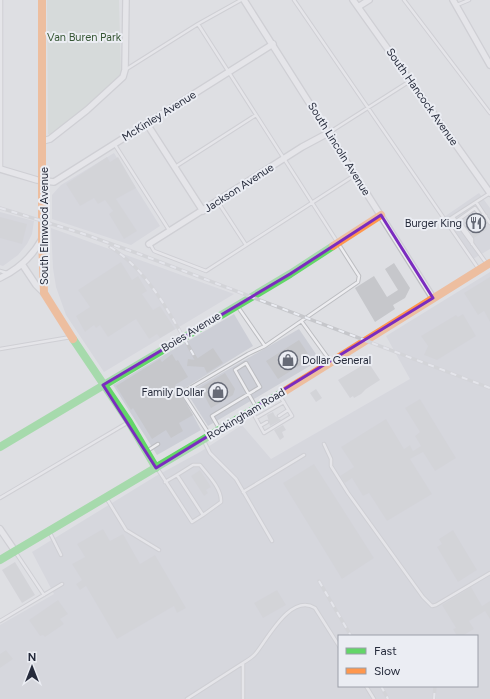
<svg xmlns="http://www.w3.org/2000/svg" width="490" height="699" font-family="Figtree,sans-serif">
	<rect width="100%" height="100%" fill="#dedfe3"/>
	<path fill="#ccced6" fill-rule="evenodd" d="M114 153 160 226 131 245 52 219V195L61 185Z
		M479 193 490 208V249L473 259 444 217Z
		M0 212 34 221 32 234 27 244 18 255 3 266 0 265Z
		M51 228 234 294 104 372 66 315 56 287 53 268Z
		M490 272V699H0V625L54 594 32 552 156 476 200 452 242 425 271 459 410 379 386 336ZM339 636H477V686H339Z
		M234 314 253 346 180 391 201 430 157 455 113 385Z
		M299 329 320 360 208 426 187 393Z"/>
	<path fill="#cdd6ce" d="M47 0H119L121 75 53 135 48 134Z"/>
	<path fill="#c6c7cb" d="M107 157 110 162 118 157 136 188 116 199 137 231 124 239 109 214 113 211 105 200 98 204 94 198 80 206 66 184Z
		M472 214 476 219 480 218 487 229 474 238 468 228 470 227 465 219Z
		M0 217 27 224 22 244 0 238Z
		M121 262 132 280 138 276 147 291 142 294 153 310 160 306 175 329 160 338 157 334 149 339 136 319 108 337 100 325 96 328 94 325 85 332 76 316 90 307 78 290Z
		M394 263 410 288 405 298 393 305 395 309 375 322 355 288 374 276 387 297 398 290 385 269Z
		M490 277V322L484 311 478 315 464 293Z
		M463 314 476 336 437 360 424 355 428 346 421 336 456 315 458 317Z
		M299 340 311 358 278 379 266 361Z
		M213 348 223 363 207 373 204 367 187 366 188 359 195 360Z
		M172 354 176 361 178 360 188 377 175 385 193 415 179 423 183 431 171 438 166 430 152 439 133 408 131 410 116 386 160 359 162 362Z
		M368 362 380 380 366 389 361 394 354 398 353 396 350 398 338 380Z
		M225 373 235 389 233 395 211 408 200 388Z
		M316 389 322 398 316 402 310 393Z
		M420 399 456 458 435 471 423 452 410 459 432 494 387 521 369 493 363 496 352 478 345 483 340 476 354 467 341 447 386 419 404 449 410 445 413 451 421 446 415 436 420 432 405 408Z
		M273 412 275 416 281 420 270 426 267 415Z
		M283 425 286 430 282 432 284 437 280 440 274 430Z
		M314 464 374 558 342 579 283 483Z
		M200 470 211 487 206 490 208 493 204 496 191 476Z
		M103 529 110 541 123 534 140 564 155 555 186 608 177 613 174 606 117 639 86 586 80 590 76 584 82 580 72 564 85 557 77 544Z
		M453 530 477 570 458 582 437 547 442 544 439 539Z
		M15 562 35 595 22 603 2 570Z
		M471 587 482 606 490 601V619L485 611 469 621 474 629 462 636H457L453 629 456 628 442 605Z
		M277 590 286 605 263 618 254 603Z
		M58 600 68 614 60 619 64 624 45 637 43 635 40 636 29 620Z
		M6 650 13 659 0 668V654Z"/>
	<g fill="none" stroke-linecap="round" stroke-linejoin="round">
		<g stroke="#bcbdc1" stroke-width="4.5">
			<path id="lane" d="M1 0V169
				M294 0 478 268
				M404 0 490 113
				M457 5 469 0
				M198 24 359 276 358 282 265 346 248 354 185 391V397L209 434
				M125 70 198 24 241 0
				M330 132 410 81
				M115 145 169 230
				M175 167 256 115
				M218 202 246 245
				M476 202 490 193
				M453 217 487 264
				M445 222 476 202 490 223
				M150 244 154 251 206 271 355 175
				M472 244V239L458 220 475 208 480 215 486 216
				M0 271 7 273
				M238 307 265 346
				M302 322 331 362
				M0 349 71 337
				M253 413 264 433 292 416 280 396
				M279 416 288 410
				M256 418 284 402
				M260 426 267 422
				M219 428 212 416 260 387 246 363 235 370 256 407
				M204 441 210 453 236 479 272 541
				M324 444 331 459V466L348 493 423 597 432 606 436 605 490 573
				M147 451 158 444
				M157 468 192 522 203 515 177 475 165 482
				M177 475 193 465H200C208 475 222 489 221 502L203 515
				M243 492 304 455
				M0 498 127 423
				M107 499 126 530 159 550
				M50 533 61 555
				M16 553 44 595
				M0 621 62 584
				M243 663C248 660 253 657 256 653 268 638 291 593 315 608L339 646
				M366 686 374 699
				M187 699 243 663V699"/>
		</g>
		<g stroke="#bcbdc1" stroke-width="8">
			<path id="street" d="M244 0 433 298
				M353 0 490 193
				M453 0 490 65
				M358 7 369 0
				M147 124 203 211
				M43 141 50 139 87 110 123 77 125 70 126 0
				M0 169 37 180 54 182 273 44
				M149 244 302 147 330 132
				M22 264 36 285 44 293
				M0 278C19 269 32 257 42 239
				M0 529 15 551"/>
		</g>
		<use href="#lane" stroke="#ededf0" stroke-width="2.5"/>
		<use href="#street" stroke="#ededf0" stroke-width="5.5"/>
		<path stroke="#63d668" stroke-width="8" d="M73 339 129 422 156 468
			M0 447 290 274 333 246
			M0 560 285 391"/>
		<path stroke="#ff974d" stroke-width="8" d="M42 0V239L44 293 73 339
			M333 246 381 215
			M285 391 490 263"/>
		<g stroke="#c6c7cb" stroke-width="3.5">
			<path id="rail" d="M0 208 81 233 142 255 490 388
				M110 247C150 271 173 320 196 359
				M319 581 351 636
				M381 686 388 699
				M434 699 435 686"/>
		</g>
		<use href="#rail" stroke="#ebedf3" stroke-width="2" stroke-dasharray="6" stroke-linecap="butt"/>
	</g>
	<path d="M0 0H490V699H0ZM381 215 433 298 156 468 103 385 290 274Z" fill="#dedfe3" fill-opacity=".55" fill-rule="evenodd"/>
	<path fill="none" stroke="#7b2cbf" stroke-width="3" stroke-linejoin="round" d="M381 215 433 298 156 468 103 385 290 274Z"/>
	<defs>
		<g id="restaurant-ring" transform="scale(1)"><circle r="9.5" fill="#ebedf3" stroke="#666a76" stroke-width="1.5"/><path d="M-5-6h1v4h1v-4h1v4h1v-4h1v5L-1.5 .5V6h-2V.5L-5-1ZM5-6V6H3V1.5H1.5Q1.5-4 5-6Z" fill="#666a76"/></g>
		<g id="shop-ring" transform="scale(1)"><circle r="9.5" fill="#ebedf3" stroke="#666a76" stroke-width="1.5"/><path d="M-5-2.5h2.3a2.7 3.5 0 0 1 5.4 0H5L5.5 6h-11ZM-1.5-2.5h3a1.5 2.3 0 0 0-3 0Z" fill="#666a76"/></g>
	</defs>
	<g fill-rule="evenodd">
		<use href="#restaurant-ring" x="476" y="223"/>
		<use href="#shop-ring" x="288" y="360"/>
		<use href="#shop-ring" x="218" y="392"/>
	</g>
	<g text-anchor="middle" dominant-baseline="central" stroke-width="4" stroke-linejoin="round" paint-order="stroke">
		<g font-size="11" fill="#365634" stroke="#ebedf3">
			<text x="84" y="37">Van Buren Park</text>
		</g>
		<g font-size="11" fill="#262b3b" stroke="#ebedf3">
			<text transform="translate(422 97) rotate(55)">South Hancock Avenue</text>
			<text transform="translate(159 116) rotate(-32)">McKinley Avenue</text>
			<text transform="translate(339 149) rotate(58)">South Lincoln Avenue</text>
			<text transform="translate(239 188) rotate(-33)">Jackson Avenue</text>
			<text transform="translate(44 226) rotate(-90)">South Elmwood Avenue</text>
			<text transform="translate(191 332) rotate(-31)">Boies Avenue</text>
			<text transform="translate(246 414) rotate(-31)">Rockingham Road</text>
		</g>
		<g font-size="11" fill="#262b3b" stroke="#ebedf3" text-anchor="end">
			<text x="462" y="223">Burger King</text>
			<text x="302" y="360" text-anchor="start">Dollar General</text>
			<text x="204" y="392">Family Dollar</text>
		</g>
	</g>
	<rect x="338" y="635" width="140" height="52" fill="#ebedf3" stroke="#9c9fa9"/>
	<rect x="346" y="648" width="20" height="6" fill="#63d668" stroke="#9c9fa9"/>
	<text x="374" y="655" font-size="12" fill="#262b3b">Fast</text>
	<rect x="346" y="668" width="20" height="6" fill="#ff974d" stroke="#9c9fa9"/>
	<text x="374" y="675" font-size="12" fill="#262b3b">Slow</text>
	<g transform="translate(32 667)" stroke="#ebedf3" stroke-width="3" paint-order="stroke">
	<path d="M0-3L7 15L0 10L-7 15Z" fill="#262b3b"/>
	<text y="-6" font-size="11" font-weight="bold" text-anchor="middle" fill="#262b3b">N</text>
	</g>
</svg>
